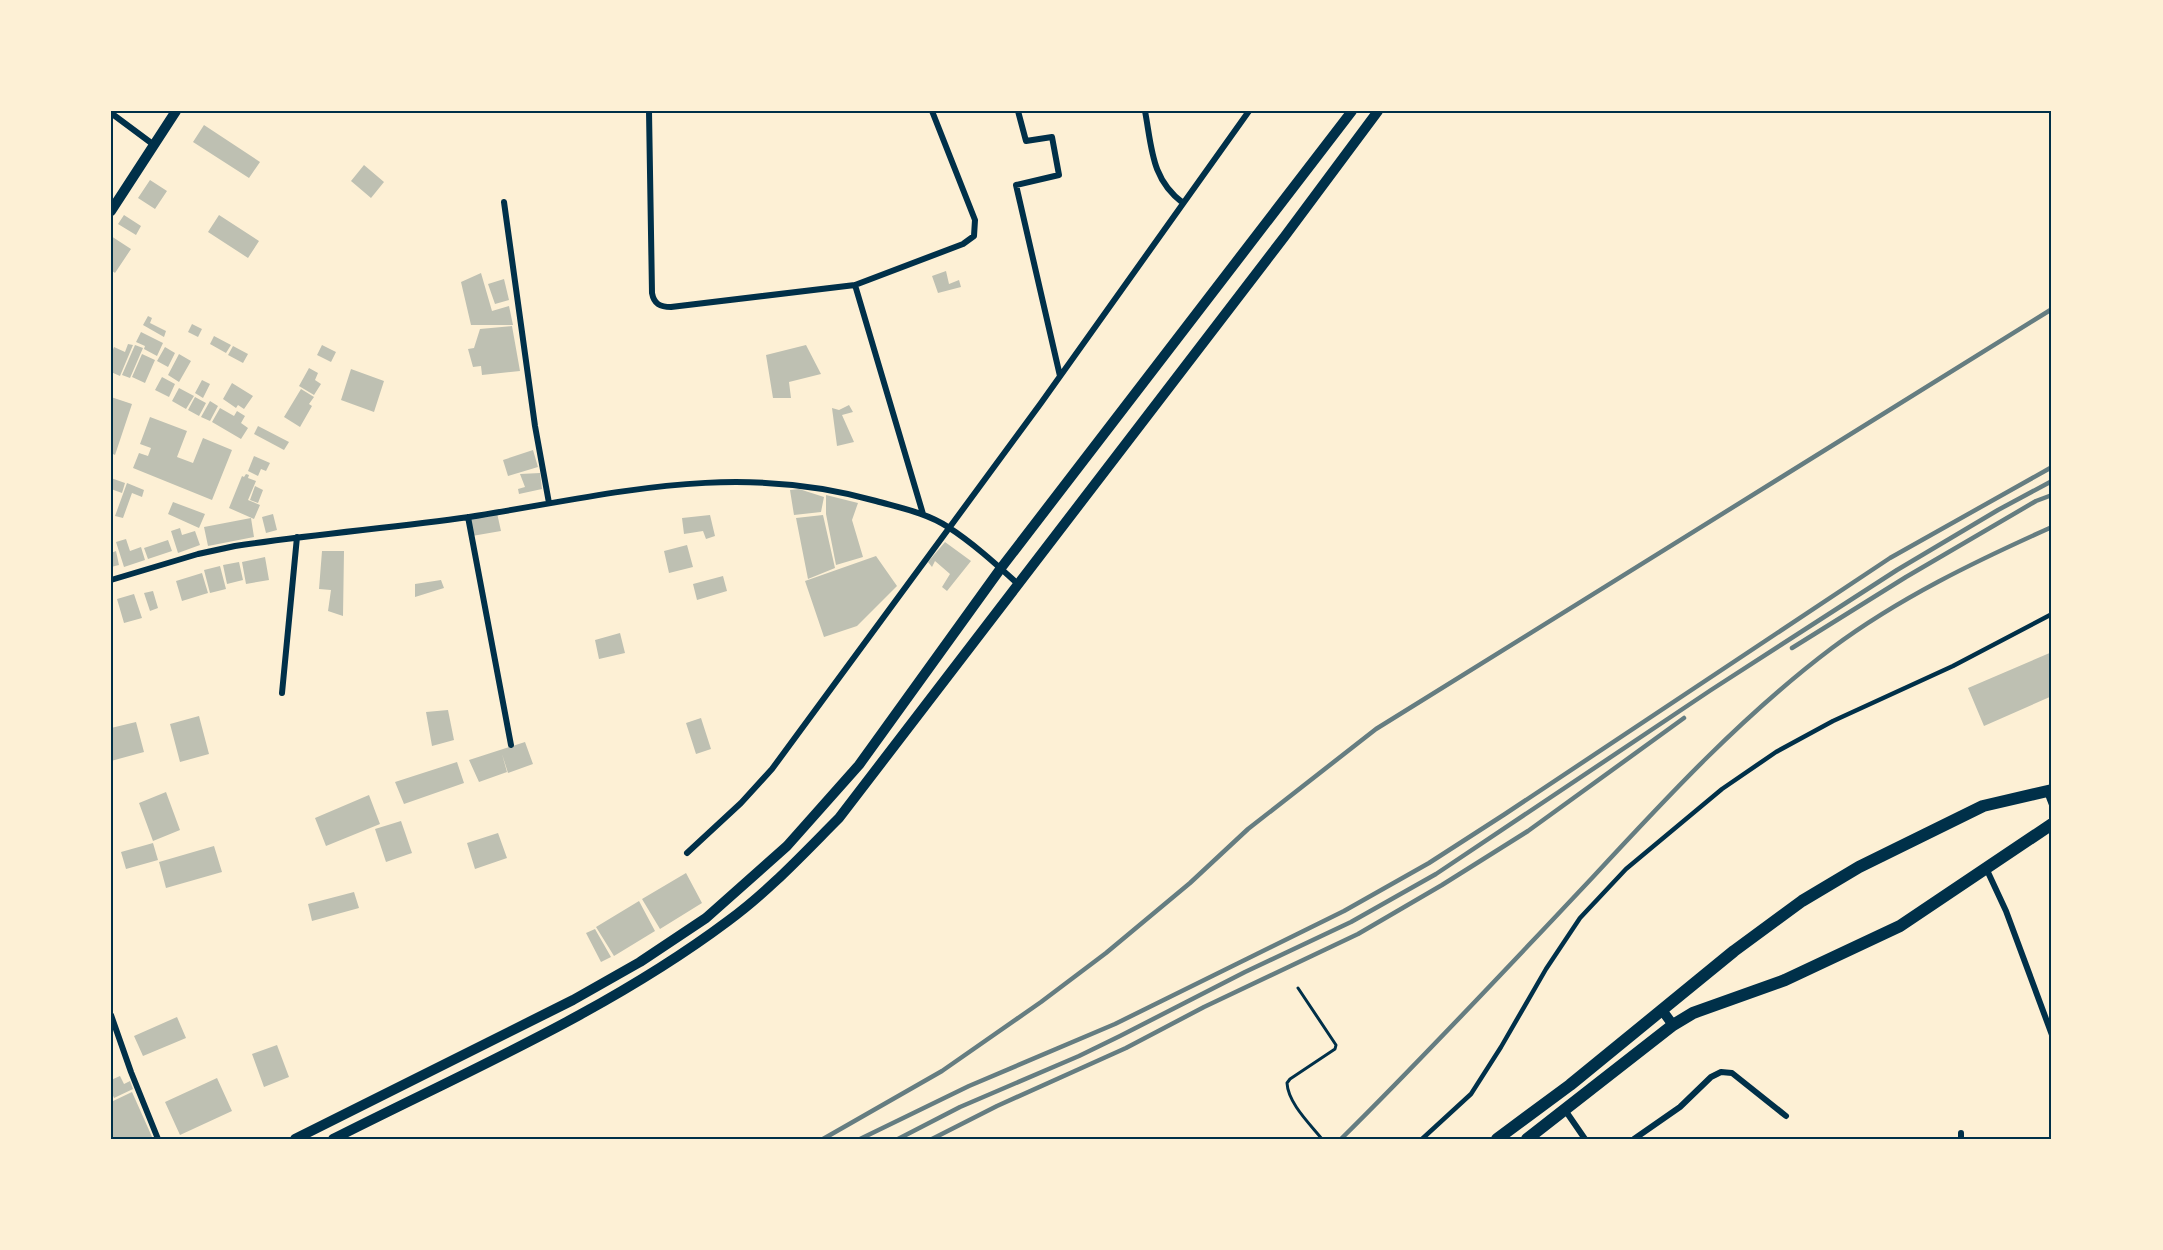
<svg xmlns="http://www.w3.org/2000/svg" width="2163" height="1250" font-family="Karla,sans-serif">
	<rect width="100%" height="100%" fill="#fdf0d5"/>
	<path fill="#bec0b2" d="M204 125 260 162 249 178 193 142Z
		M364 165 384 182 371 198 351 181Z
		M150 180 167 191 155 209 138 198Z
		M124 215 141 226 136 235 118 224Z
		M219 215 259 241 248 258 208 232Z
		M111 236 131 249 115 273 111 270Z
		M946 271 949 284 959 280 961 287 938 293 932 276Z
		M481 273 492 311 509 306 513 325H471L461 282Z
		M504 279 509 300 495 304 488 284Z
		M148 316 152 318 150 323 166 331 164 337 143 325Z
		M192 324 202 329 198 337 188 332Z
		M512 326 520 371 482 375 481 366 473 367 468 349 474 348 480 329Z
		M141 332 163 343 157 356 144 349 145 346 136 342Z
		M214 336 231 345 226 353 210 344Z
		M128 344 133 345 120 376 111 372V354L114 347 125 352Z
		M135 345 143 348 130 378 122 375Z
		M322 345 336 352 331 362 317 355Z
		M806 345 821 374 789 382 791 398H773L766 355Z
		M233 346 248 354 243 363 228 355Z
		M165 347 175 353 168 367 157 361Z
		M142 354 155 360 145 383 132 377Z
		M179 354 191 361 179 382 168 375Z
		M309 368 318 373 315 380 321 384 314 395 299 386Z
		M351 369 384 381 374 412 341 400Z
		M162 377 175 384 169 397 155 390Z
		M202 380 210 384 203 398 195 393Z
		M232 383 253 396 244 409 238 405 236 408 223 399Z
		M179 388 194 396 186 409 172 401Z
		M301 389 314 397 309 404 312 406 300 427 284 417Z
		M111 397 132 404 115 455 111 453Z
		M195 397 206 403 199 416 188 410Z
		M210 401 218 406 210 421 201 417Z
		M849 405 853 412 842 415 854 442 837 446 832 408 839 410Z
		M220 408 234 416 237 411 245 416 241 423 248 428 241 439 212 422Z
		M150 417 187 431 177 457 193 463 203 438 232 450 212 500 133 468 139 453 148 456 151 448 140 444Z
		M258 426 289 442 284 450 254 434Z
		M533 450 538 467 508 476 503 460Z
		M254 456 270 463 266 471 261 469 258 476 248 471Z
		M540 473 542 489 519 494 518 489 525 487 520 474Z
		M246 474 249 475 248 478 256 481 248 500 260 505 254 519 229 508 242 476 244 477Z
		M111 478 125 483 122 493 111 489Z
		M127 483 144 490 142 497 132 493 123 518 115 516Z
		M255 486 263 490 258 503 250 500Z
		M799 489 824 497 821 512 794 515 790 490Z
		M826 495 858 503 852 520 863 557 836 565 826 514Z
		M173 502 205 514 199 528 168 514Z
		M497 513 501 531 472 536 469 517Z
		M273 514 277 530 266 533 262 517Z
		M710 515 715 536 706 539 703 531 684 534 682 518Z
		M823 515 835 568 808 579 796 518Z
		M251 518 254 537 208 546 204 527Z
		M180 528 182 535 195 531 200 545 178 553 171 531Z
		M126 539 130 551 141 547 145 560 124 567 116 542Z
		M168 540 172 551 148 559 144 548Z
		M945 542 971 561 947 591 942 587 950 574 935 561 932 567 928 562Z
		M687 545 693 567 669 573 664 551Z
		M116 551 119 565 111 567V553Z
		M322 551H344L343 616 328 611 331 590 319 589Z
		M876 556 897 586 857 626 824 637 805 581Z
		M265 557 269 580 246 584 242 562Z
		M239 562 243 580 227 584 223 565Z
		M220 566 226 589 210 593 204 570Z
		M202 573 208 593 182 601 176 581Z
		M723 576 727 591 697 600 693 584Z
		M441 580 444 588 415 597V584Z
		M153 591 158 608 150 611 144 593Z
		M134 594 142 618 124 623 117 599Z
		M620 633 625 653 599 659 595 640Z
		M2052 652V696L1984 726 1968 688Z
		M448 710 454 740 432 746 426 712Z
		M199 716 209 754 180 762 170 724Z
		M701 718 711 749 696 754 686 723Z
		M136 722 144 752 111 761V728Z
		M525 742 533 764 508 773 502 754 507 772 479 782 469 760Z
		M457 762 464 783 404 804 395 782Z
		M166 792 180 830 153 841 139 803Z
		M369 795 380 824 326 846 315 818Z
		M401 821 412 853 386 862 375 829Z
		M498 833 507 858 475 869 467 843Z
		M153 843 158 860 126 869 121 852Z
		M214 846 222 872 166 888 159 862Z
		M686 873 702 903 660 929 642 899Z
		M354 892 359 908 312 921 308 904Z
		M639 901 655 931 614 956 596 927Z
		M595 929 611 957 601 962 586 933Z
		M177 1017 186 1038 143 1056 134 1036Z
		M277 1045 289 1077 264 1087 252 1054Z
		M120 1076 124 1084 130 1081 133 1089 114 1098 111 1091V1080Z
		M217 1078 232 1111 180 1135 165 1102Z
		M132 1092 153 1139H111V1102Z"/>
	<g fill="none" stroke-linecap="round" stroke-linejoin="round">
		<path stroke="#003049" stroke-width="3" d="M1298 988 1336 1045 1335 1049 1290 1079 1287 1083C1288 1103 1310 1124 1322 1139"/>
		<path stroke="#003049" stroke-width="4.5" d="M1422 1139 1471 1094 1501 1047 1546 969 1580 918 1626 869 1722 789 1776 752 1833 721 1953 666 2052 614"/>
		<path stroke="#003049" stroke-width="6" d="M649 111 652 293C654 304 660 307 671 307L855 285 963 244 974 236 975 220 932 111
			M1018 111 1026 141 1052 137 1059 175 1016 185 1060 376
			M1145 111C1152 148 1151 179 1183 203
			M111 113 154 145
			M504 202 535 426 549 503
			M855 285 923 514
			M468 517 511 745
			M111 580 198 554 235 546C313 534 391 528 469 517 610 495 733 460 876 501 901 508 927 513 948 527 973 543 997 565 1018 584
			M282 693 297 537
			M2047 792 2052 805
			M687 853 741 803 772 769 1041 403 1249 111
			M1986 868 2006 911 2052 1035
			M111 1015 131 1072 158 1139
			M1565 1110 1585 1139
			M1961 1133V1139
			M1634 1139 1680 1107 1711 1077 1721 1072 1732 1073 1786 1116"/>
		<path stroke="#003049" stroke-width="10" d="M111 211 176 111
			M1662 1010 1673 1025
			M295 1139 573 1000 640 962 706 918 787 846 859 765 1001 568 1352 111
			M333 1139C467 1071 608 1011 728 921 769 891 803 854 839 818L1285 236 1378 111"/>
		<path stroke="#003049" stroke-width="12" d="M1497 1139 1570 1085 1734 951 1802 901 1859 867 1983 806 2052 790
			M1527 1139 1673 1025 1693 1013 1785 980 1900 926 2052 824"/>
		<path stroke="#657d81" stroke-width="4.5" d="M1792 648 1906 577 2036 501 2052 495
			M823 1139 942 1071 1041 1002 1106 953 1190 883 1248 829 1376 729 2052 309
			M860 1139 969 1086 1115 1024 1344 911 1429 863 1505 814 1890 558 2052 467
			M898 1139 960 1107 1079 1056 1120 1036 1245 972 1351 922 1436 874 1711 690 1897 570 1998 510 2052 481
			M932 1139 997 1106 1126 1048 1204 1007 1358 934 1442 885 1528 831 1684 718
			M1341 1139C1427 1054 1509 966 1592 878 1667 797 1743 715 1832 648 1899 598 1976 561 2052 527"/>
	</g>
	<rect width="2163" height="1250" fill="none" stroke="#fdf0d5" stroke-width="225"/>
	<rect x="112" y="112" width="1938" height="1026" fill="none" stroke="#003049" stroke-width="2"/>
</svg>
